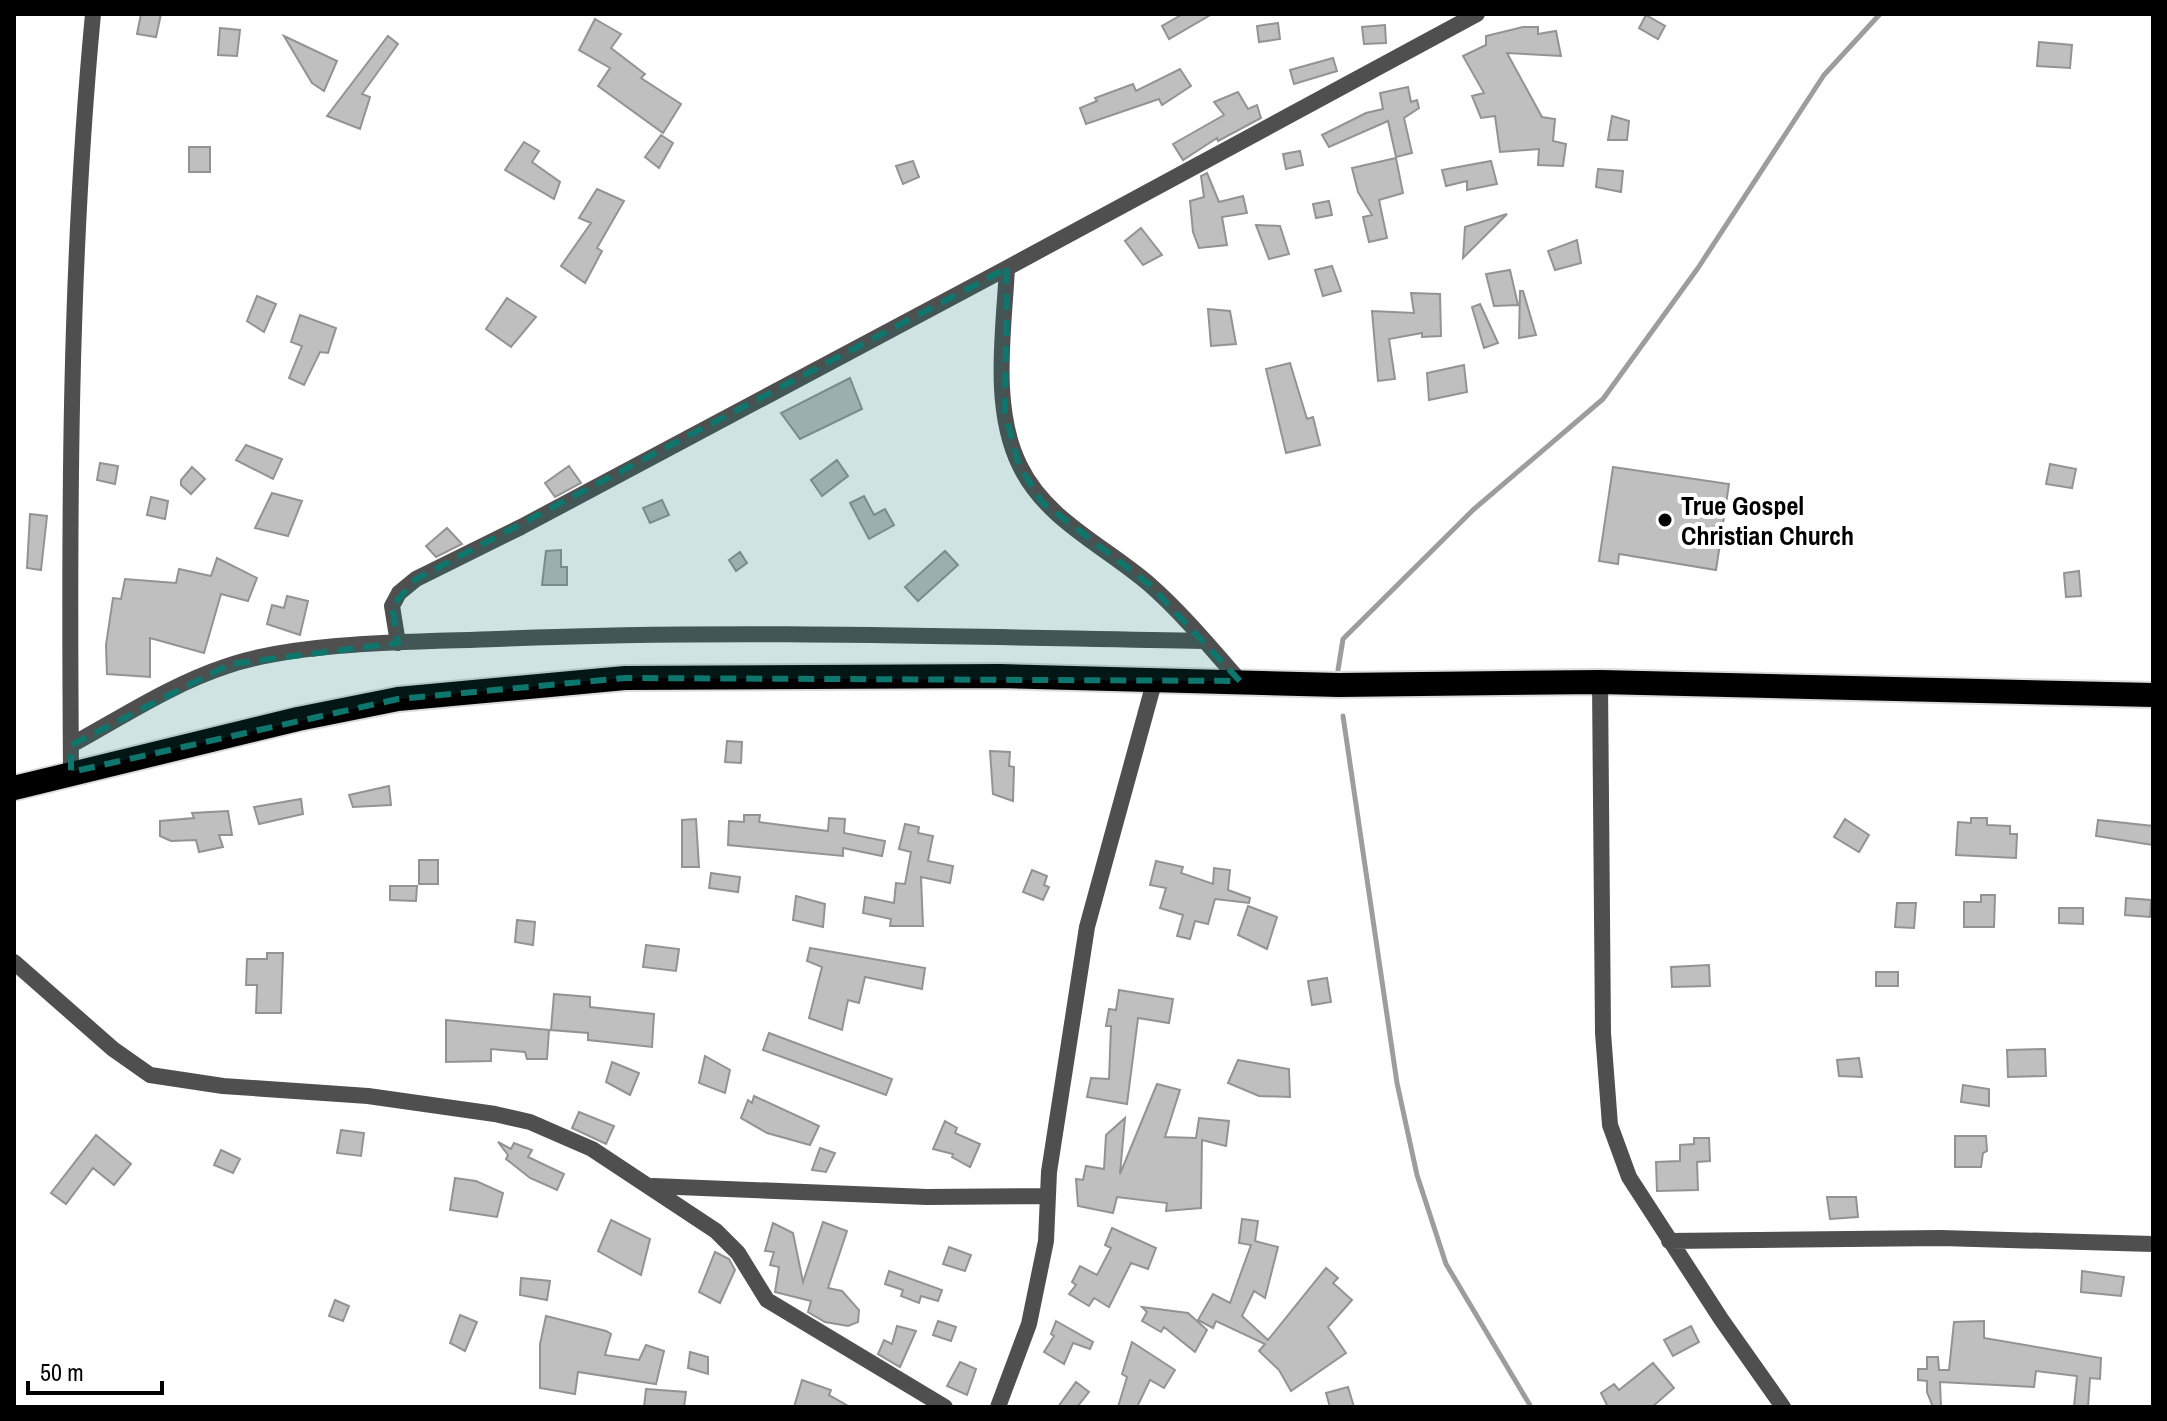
<svg xmlns="http://www.w3.org/2000/svg" width="2167" height="1421" font-family="'Archivo Narrow',sans-serif">
	<rect width="100%" height="100%" fill="#fff"/>
	<g fill="none" stroke-linecap="round" stroke-linejoin="round">
		<path stroke="#9d9d9d" stroke-width="5" d="M1338 670 1343 639 1473 510 1603 399 1698 268 1824 75 1880 14
			M1343 716 1397 1083 1417 1175 1446 1264 1531 1407"/>
	</g>
	<path fill="#bfbfbf" stroke="#939393" stroke-width="2" d="M141 14H161L156 37 137 34Z
		M1183 14H1212L1169 39 1162 26Z
		M1646 15 1665 26 1658 39 1639 28Z
		M595 19 621 34 611 48 645 74 641 78 681 104 663 133 598 86 610 68 579 50Z
		M1278 23 1280 39 1259 42 1257 26Z
		M1385 25 1386 43 1364 44 1362 27Z
		M1523 27H1538V34L1556 31 1561 56 1507 53 1542 117 1555 119 1553 141 1566 144 1563 166 1538 165 1539 149 1500 152 1495 116 1481 118 1472 96 1484 93 1463 56 1486 45V36Z
		M220 28 240 30 237 56 218 55Z
		M284 36 337 61 324 91 312 83Z
		M388 36 398 44 362 94 370 97 360 129 327 116Z
		M2039 42 2072 45 2070 68 2037 66Z
		M1333 58 1337 71 1294 84 1290 70Z
		M1180 69 1191 86 1162 105 1159 99 1086 124 1080 108 1097 101 1095 98 1133 84 1136 91Z
		M1408 87 1411 102 1417 100 1419 108 1404 118 1412 153 1396 157 1388 121 1329 147 1322 135 1366 113 1383 109 1380 93Z
		M1238 92 1248 109 1257 105 1261 118 1218 141 1217 138 1183 160 1173 144 1224 115 1214 102Z
		M1612 116 1629 121 1627 140H1608Z
		M661 135 673 143 659 168 645 157Z
		M524 142 539 151 532 162 560 182 554 199 505 170Z
		M189 147H210V172H189Z
		M1300 151 1303 165 1286 169 1283 154Z
		M1396 158 1403 193 1379 200 1387 238 1369 242 1363 217 1372 215 1358 192 1352 168Z
		M913 161 919 177 903 184 896 166Z
		M1491 161 1497 184 1467 190V181L1446 186 1442 170Z
		M1598 169 1623 171 1621 192 1596 187Z
		M1207 173 1219 202 1243 196 1247 213 1222 217 1227 245 1199 248 1193 232 1190 201 1204 197 1201 176Z
		M597 189 624 201 597 248 602 251 585 283 561 266 591 223 579 218Z
		M1329 201 1332 215 1316 218 1313 204Z
		M1507 214 1463 258 1465 227Z
		M1256 225 1280 226 1289 254 1269 259Z
		M1141 228 1162 255 1143 265 1125 241Z
		M1577 240 1581 263 1555 270 1548 251Z
		M1332 266 1341 291 1323 296 1315 270Z
		M1510 270 1518 305 1494 306 1486 274Z
		M1520 291H1523L1536 335 1519 338Z
		M1411 293 1440 294 1441 336 1422 337V333L1389 339 1395 379 1378 381 1372 311 1414 313Z
		M257 296 276 304 264 332 247 321Z
		M507 298 536 317 511 347 486 329Z
		M1480 304 1498 343 1484 348 1472 307Z
		M1208 309 1230 311 1236 344 1211 346Z
		M300 315 336 328 328 353 320 352 304 385 289 378 302 346 291 342Z
		M1290 363 1307 419 1313 417 1320 445 1286 453 1266 369Z
		M1464 365 1467 392 1429 400 1427 373Z
		M850 378 862 409 800 439 781 413Z
		M246 445 282 459 273 479 236 460Z
		M837 460 848 476 822 496 811 480Z
		M100 463 118 466 115 484 97 480Z
		M2050 464 2076 469 2072 488 2046 484Z
		M569 466 581 483 555 497 545 483Z
		M192 467 205 479 191 494 181 485V480Z
		M1613 467 1729 484 1716 570 1619 554 1618 564 1599 561Z
		M272 493 302 501 288 536 255 528Z
		M864 496 874 515 885 509 894 525 869 539 850 503Z
		M151 497 168 501 165 519 147 515Z
		M662 500 669 515 650 523 643 508Z
		M30 514 47 516 41 570 27 568Z
		M447 528 462 544 436 557 426 546Z
		M561 550V567H567V585H542L546 551Z
		M945 551 958 565 918 601 905 587Z
		M740 552 747 563 736 571 729 560Z
		M217 558 257 578 248 601 221 594 204 653 150 638V677L107 674 106 645 113 598 121 599 125 579 176 583 179 569 211 576Z
		M2079 571 2081 596 2066 597 2064 573Z
		M287 596 308 601 300 635 267 624 272 605 284 608Z
		M727 741 742 742 741 763 725 762Z
		M990 751 1010 752 1009 766 1014 767 1013 801 993 794Z
		M389 786 391 805 353 807 349 795Z
		M301 799 303 814 259 824 254 807Z
		M228 811 232 835H219L223 847 199 852 196 840 171 841 160 836V821L194 818 192 813Z
		M744 815H760L759 822 828 831 829 818 845 819 844 833 885 841 882 856 843 848V856L728 845 729 821 744 822Z
		M1971 818H1987V825L2010 826V834H2017L2016 858 1956 855 1958 822 1971 823Z
		M696 819 699 867H682V820Z
		M1845 819 1869 835 1859 852 1834 837Z
		M2098 820 2153 826V845L2096 836Z
		M905 824 919 827 918 833 933 836 928 861 953 866 950 883 921 877 923 926H890L891 919 863 913 865 897 894 903 896 883 905 884 911 852 899 849Z
		M419 860H438V884H419Z
		M1156 861 1183 867 1181 873 1213 884 1214 868 1230 870 1228 890 1250 898 1249 903 1215 899 1208 924 1195 921 1190 939 1177 936 1183 915 1160 908 1166 888 1150 885Z
		M1032 870 1047 876 1044 885 1049 887 1043 900 1023 892Z
		M711 873 740 877 738 892 709 888Z
		M390 886H417L416 901 390 900Z
		M1981 895H1995L1994 927H1964V902H1981Z
		M796 896 825 904 823 927 793 920Z
		M2126 898 2151 900 2150 917 2125 915Z
		M1897 903H1916L1914 928 1895 927Z
		M1248 906 1277 917 1267 949 1238 935Z
		M2059 908H2083V924L2059 923Z
		M517 920 535 922 533 945 515 942Z
		M646 945 679 949 676 971 643 967Z
		M810 948 925 968 922 989 865 977 859 1003 848 1000 842 1030 809 1018 822 967 807 961Z
		M267 953H283L281 1013H256L257 985H246L247 959H267Z
		M1709 965 1710 986 1672 987 1671 967Z
		M1876 972H1898V986H1876Z
		M1327 978 1331 1002 1312 1005 1308 981Z
		M1119 990 1173 999 1169 1023 1138 1018 1127 1104 1087 1097 1091 1078 1109 1079 1111 1026H1106L1109 1009 1116 1010Z
		M554 994 590 997V1007L654 1014 652 1047 588 1040V1033L551 1030Z
		M446 1020 549 1030 547 1059H527L525 1052 491 1049V1061L446 1062Z
		M769 1033 892 1079 886 1095 763 1050Z
		M2045 1049 2046 1076 2008 1077 2007 1050Z
		M705 1056 730 1070 725 1093 699 1083Z
		M1859 1058 1862 1077 1839 1076 1837 1060Z
		M1238 1060 1289 1069 1290 1097 1259 1096 1228 1083Z
		M612 1062 639 1073 630 1095 606 1082Z
		M1157 1084 1180 1090 1165 1137 1196 1138 1199 1118 1229 1121 1226 1146 1202 1140 1201 1208 1166 1211 1167 1203 1117 1197 1113 1213 1078 1206 1076 1179 1083 1180 1086 1166 1104 1169 1106 1135 1125 1118 1120 1174Z
		M1963 1085 1989 1089V1106L1961 1102Z
		M754 1096 819 1126 810 1145 767 1133 741 1118 748 1100 752 1103Z
		M579 1112 614 1126 606 1144 572 1128Z
		M945 1121 957 1128 955 1133 980 1144 970 1167 952 1157 953 1154 933 1149Z
		M341 1130 364 1133 361 1156 337 1153Z
		M96 1135 131 1164 114 1185 93 1168 66 1204 51 1193Z
		M1955 1136H1986L1987 1151 1983 1153 1981 1167H1955Z
		M1694 1138H1709L1710 1161 1697 1162 1698 1190 1657 1191 1656 1162 1680 1161V1145L1694 1144Z
		M498 1142 511 1149 514 1143 532 1150 528 1157 564 1174 557 1190 530 1178 506 1159 508 1155Z
		M820 1148 835 1153 826 1172 812 1170Z
		M221 1150 240 1159 233 1173 214 1165Z
		M455 1178 476 1181 503 1193 497 1217 450 1210Z
		M1827 1197H1856L1858 1217 1830 1219Z
		M1242 1219 1258 1221 1255 1241 1278 1247 1265 1298 1254 1291 1242 1316 1268 1340 1326 1268 1338 1278 1333 1283 1352 1300 1328 1327 1346 1353 1291 1391 1279 1370 1259 1351 1265 1344 1216 1321 1213 1328 1198 1320 1213 1294 1230 1303 1251 1245 1239 1243Z
		M611 1220 650 1239 641 1275 598 1251Z
		M823 1222 847 1231 828 1288 842 1291 859 1310 858 1322 848 1326 825 1322 808 1312 811 1301 775 1292 779 1267 770 1265 774 1252 765 1251 773 1223 793 1233 803 1282Z
		M1112 1228 1156 1248 1148 1269 1131 1263 1109 1307 1094 1298 1089 1306 1069 1294 1076 1285 1072 1282 1080 1266 1097 1275 1111 1248 1105 1245Z
		M949 1247 971 1255 965 1271 943 1264Z
		M715 1252 729 1259 735 1270 720 1303 699 1292Z
		M889 1271 942 1290 938 1301 921 1296 919 1303 901 1296 903 1290 885 1284Z
		M2082 1271 2124 1277 2121 1296 2081 1292Z
		M521 1278 550 1281 547 1300 520 1295Z
		M335 1300 349 1306 343 1321 329 1316Z
		M1142 1307 1188 1313 1207 1330 1195 1352 1164 1327 1161 1332 1142 1321 1147 1312Z
		M460 1315 477 1322 465 1351 450 1343Z
		M546 1316 606 1331 611 1334 605 1355 639 1360 646 1345 664 1351 656 1384 578 1372 575 1394 540 1388V1344Z
		M938 1321 956 1327 951 1341 933 1335Z
		M1056 1321 1093 1342 1090 1349 1073 1343 1064 1364 1044 1352 1054 1336 1051 1334Z
		M1984 1321V1338L2101 1358 2100 1379 2090 1378 2088 1407H2074L2077 1376 2036 1371 2034 1387 1940 1382 1941 1407H1933L1927 1392V1381L1918 1380V1369H1927V1357H1938L1939 1370H1949L1954 1322Z
		M897 1326 916 1331 900 1367 878 1354 884 1340 892 1344Z
		M1691 1326 1699 1342 1673 1356 1664 1340Z
		M1132 1342 1175 1370 1164 1388 1150 1380 1137 1407H1118L1127 1377 1122 1374Z
		M690 1352 708 1357V1374L688 1368Z
		M960 1362 976 1369 967 1395 947 1386Z
		M1653 1363 1674 1388 1652 1407H1608L1601 1393 1614 1384 1619 1390Z
		M802 1380 831 1390 829 1395 850 1407H794Z
		M1076 1382 1089 1392 1077 1407H1058Z
		M1348 1387 1354 1407H1330L1326 1393Z
		M646 1389 686 1392 684 1407H644Z"/>
	<g fill="none" stroke-linecap="round" stroke-linejoin="round">
		<g stroke="#dbdbdb" stroke-width="28">
			<path id="highway" d="M14 788 298 719 398 699 625 678 1000 676 1339 685 1600 682 2153 695"/>
		</g>
		<path stroke="#4f4f4f" stroke-width="16" d="M398 643 392 606 399 593 416 579 521 527 1007 268
			M1240 681C1211 648 1182 613 1149 584 1105 546 1046 520 1020 466 991 408 1004 330 1007 268L1477 14
			M1600 682 1603 1033 1610 1125 1629 1177 1721 1319 1783 1407
			M71 745C122 717 172 684 227 666 299 641 420 642 497 639 733 629 969 637 1204 641
			M71 772C69 519 69 266 93 14
			M14 962 113 1049 150 1075 223 1086 368 1096 495 1114 530 1122 592 1149 716 1231 738 1253 767 1300 945 1407
			M653 1186 927 1197 1047 1196
			M1669 1241 1941 1238 2153 1244
			M998 1407 1029 1324 1046 1241 1049 1172 1087 927 1155 679"/>
		<use href="#highway" stroke="#000" stroke-width="24"/>
	</g>
	<path fill="#0f766e" fill-opacity="0.2" stroke="#0f766e" stroke-width="6" stroke-dasharray="16 10" stroke-linejoin="round" d="M1007 268 1005 413 1019 465 1042 502 1149 584 1240 681 625 678 398 699 71 772V745L230 664 398 643 392 606 416 579Z"/>
	<circle fill="#000" stroke="#fff" stroke-width="3" cx="1665" cy="520" r="8"/>
	<g text-anchor="middle" dominant-baseline="central" stroke-width="8" stroke-linejoin="round" paint-order="stroke">
		<g font-size="26" font-weight="bold" fill="#000" stroke="#fff" text-anchor="start">
			<text x="1681" y="505">True Gospel<tspan x="1681" dy="30">Christian Church</tspan></text>
		</g>
	</g>
	<rect width="2167" height="1421" fill="none" stroke="#000000" stroke-width="32"/>
	<path d="M28 1381v12h134v-12" fill="none" stroke="#000000" stroke-width="4"/>
	<text x="40" y="1381" font-size="24" fill="#000000" stroke="#ffffff" stroke-width="6" paint-order="stroke">50 m</text>
</svg>
